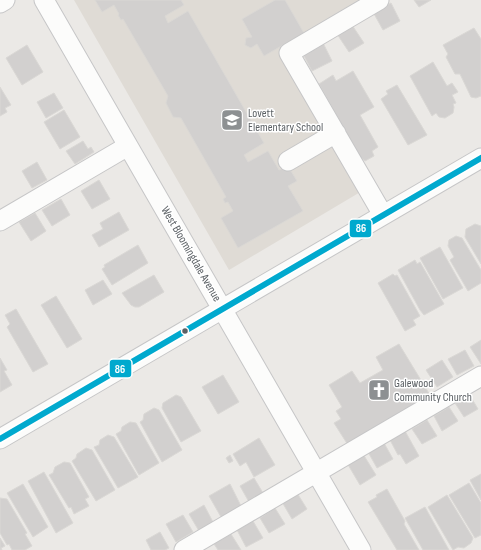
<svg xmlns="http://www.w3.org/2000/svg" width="481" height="550" font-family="'Sofia Sans Condensed',sans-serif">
	<rect width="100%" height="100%" fill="#ebe9e6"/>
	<path fill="#dfdbd5" d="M74 0H361L279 49 362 191 229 270Z"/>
	<path fill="#d2d0cf" stroke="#dad8d5" d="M95 0H181L184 5 165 16 168 23 188 11 264 143 244 155 248 162 268 151 279 170 288 166 297 181 288 186 303 211 238 248 221 218 233 211 228 202 225 203 223 199 226 197 181 118 173 117 166 103 168 96 123 19 121 20 118 15 119 14 114 5 102 12Z
		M275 0H285L304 33 264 56 257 44 251 48 245 45 246 38 252 37 242 19Z
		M414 0H431L419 7Z
		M391 3 400 21 383 30 373 12Z
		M352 25 364 43 349 52 337 34Z
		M474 28 481 39V96L476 98 471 97 460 74H455L446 57 448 54 443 45Z
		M323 43 332 61 312 71 303 54Z
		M27 45 43 72 22 85 6 58Z
		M433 62 447 86 452 83 458 92 452 95 456 103 453 104 454 107 453 113 445 118 439 117 436 113 432 116 410 76Z
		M353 71 374 107 360 115 378 147 372 151 374 156 365 161 360 157 319 84 333 75 336 81Z
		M397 85 427 135 408 145 381 99 388 94 386 91Z
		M0 87 11 105 5 108 7 112 0 116Z
		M54 93 63 108 46 118 37 102Z
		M64 110 80 137 60 149 44 122Z
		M83 141 88 149 91 147 94 152 75 164 66 151Z
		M37 162 47 180 32 188 22 171Z
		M99 180 110 199 92 209 81 191Z
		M61 199 70 215 52 226 42 210Z
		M119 212 129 230 99 247 92 235 103 229 100 223Z
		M35 213 46 231 31 241 19 222Z
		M475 224 481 226V264L465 237 466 229Z
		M456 236 462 238 481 270V283L468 291 450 260 454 257 448 246 449 240Z
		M138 245 148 263 112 285 102 269 105 267 104 265Z
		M440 247 463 288 443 299 420 258Z
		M415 260 417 264 420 262 444 304 424 315 420 310 398 270Z
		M393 274 395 276 397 275 420 316 413 320 416 325 405 331 378 283Z
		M154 275 164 292 139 307H135L131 305 122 293Z
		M103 280 112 294 93 305 85 290Z
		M56 296 82 339 67 348 41 305Z
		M16 309 48 364 33 372 7 327 10 324 5 315Z
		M481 340V364L470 347Z
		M399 344 430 395 348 445 334 423 341 419 336 411 342 407 329 385 352 371 360 383 383 370 376 357Z
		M465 350 474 366 457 375 448 359Z
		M0 358 7 370 4 371 12 385 0 392Z
		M442 360 453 377 437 387 426 370Z
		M223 375 239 402 218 414 202 387Z
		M469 394 478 409 464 417 455 403Z
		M176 395 181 397 201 431 181 442 162 408 163 403Z
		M449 407 458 421 442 431 434 416Z
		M154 408 159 410 182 450 162 462 140 422 143 420 144 414Z
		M427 420 437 436 422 444 412 429Z
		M130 422 136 423 159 463 139 475 116 434 121 431 122 427Z
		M405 431 419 456 406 464 400 454 398 455 390 440Z
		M108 435 114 437 138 477 118 488 94 447 99 445 100 440Z
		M259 438 275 465 254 477 246 462 240 466 233 454Z
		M384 443 393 459 377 468 368 452Z
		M86 448 92 450 115 490 96 501 72 461 76 458 77 454Z
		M363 454 376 475 360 485 347 463Z
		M230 455 233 461 229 463 226 458Z
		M64 462 70 463 89 497 85 499 89 506 74 514 71 507 69 508 49 475 53 473 55 467Z
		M44 472 73 523 56 533 28 481Z
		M481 474V500L470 480Z
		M254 478 263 493 249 502 240 486Z
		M469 483 481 503V535L475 538 449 495Z
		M23 484 48 527 33 537 7 493Z
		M230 484 241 506 221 517 209 496Z
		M387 489 405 521 404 524 419 550H397L368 502 377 497 376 495Z
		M297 493 307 509 292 519 282 502Z
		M447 495 473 538 471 543 464 548 458 547 453 550 428 507Z
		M0 498 7 499 27 533 25 534 32 546 25 550H12L9 544 7 545 0 533Z
		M204 505 213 522 199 531 189 514Z
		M425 507 449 550H423L405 518Z
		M275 508 285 524 269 533 260 518Z
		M183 515 193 532 176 542 166 524Z
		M253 521 263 538 246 547 237 530Z
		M160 532 169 548 165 550H151L146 540Z
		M231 534 241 550H218L214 544Z
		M0 538 5 546 1 548 2 550H0Z"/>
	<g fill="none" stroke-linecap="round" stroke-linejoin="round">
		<g stroke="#c6c6c7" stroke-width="21">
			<path id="minor" d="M44 0 361 550
				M379 0 289 53 383 215
				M0 3 5 0
				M288 161 336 133
				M0 221 128 146
				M0 439 481 158
				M184 550 481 376"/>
		</g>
		<use href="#minor" stroke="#fcfcfb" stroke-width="19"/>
		<g stroke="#fff" stroke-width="9">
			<path id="bus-1" d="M0 439 481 158"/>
		</g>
		<use href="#bus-1" stroke="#00a9ce" stroke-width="6"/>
	</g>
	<defs>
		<g id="school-square" transform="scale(1.15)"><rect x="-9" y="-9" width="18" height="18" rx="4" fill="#8d9092" stroke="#fff"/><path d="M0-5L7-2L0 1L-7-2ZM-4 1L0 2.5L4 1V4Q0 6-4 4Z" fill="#fff"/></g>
		<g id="church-square" transform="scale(1.15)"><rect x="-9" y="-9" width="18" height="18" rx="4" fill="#8d9092" stroke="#fff"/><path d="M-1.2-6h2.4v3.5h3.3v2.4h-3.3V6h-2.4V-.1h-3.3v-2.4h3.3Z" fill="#fff"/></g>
	</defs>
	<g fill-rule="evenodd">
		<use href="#school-square" x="232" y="120"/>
		<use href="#church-square" x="379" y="390"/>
	</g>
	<circle fill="#5b6064" stroke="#fff" stroke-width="1.5" cx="185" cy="331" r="3.5"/>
	<g text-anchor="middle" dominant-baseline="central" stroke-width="3" stroke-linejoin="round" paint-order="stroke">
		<g font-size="12" fill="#5b6064" stroke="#fff" text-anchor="start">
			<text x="248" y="113">Lovett<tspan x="248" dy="14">Elementary School</tspan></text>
			<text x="394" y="383">Galewood<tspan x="394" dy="14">Community Church</tspan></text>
		</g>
		<g font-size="12" fill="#5b6064" stroke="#fff">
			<text transform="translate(191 254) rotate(60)">West Bloomingdale Avenue</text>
		</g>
	</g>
	<g stroke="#fff" stroke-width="1.5">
		<rect x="349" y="219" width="23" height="19" rx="4" fill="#00a9ce"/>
		<rect x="109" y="359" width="23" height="19" rx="4" fill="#00a9ce"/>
	</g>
	<g font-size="11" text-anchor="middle" font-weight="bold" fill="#fff">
		<text x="361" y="232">86</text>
		<text x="120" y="373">86</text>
	</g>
</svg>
